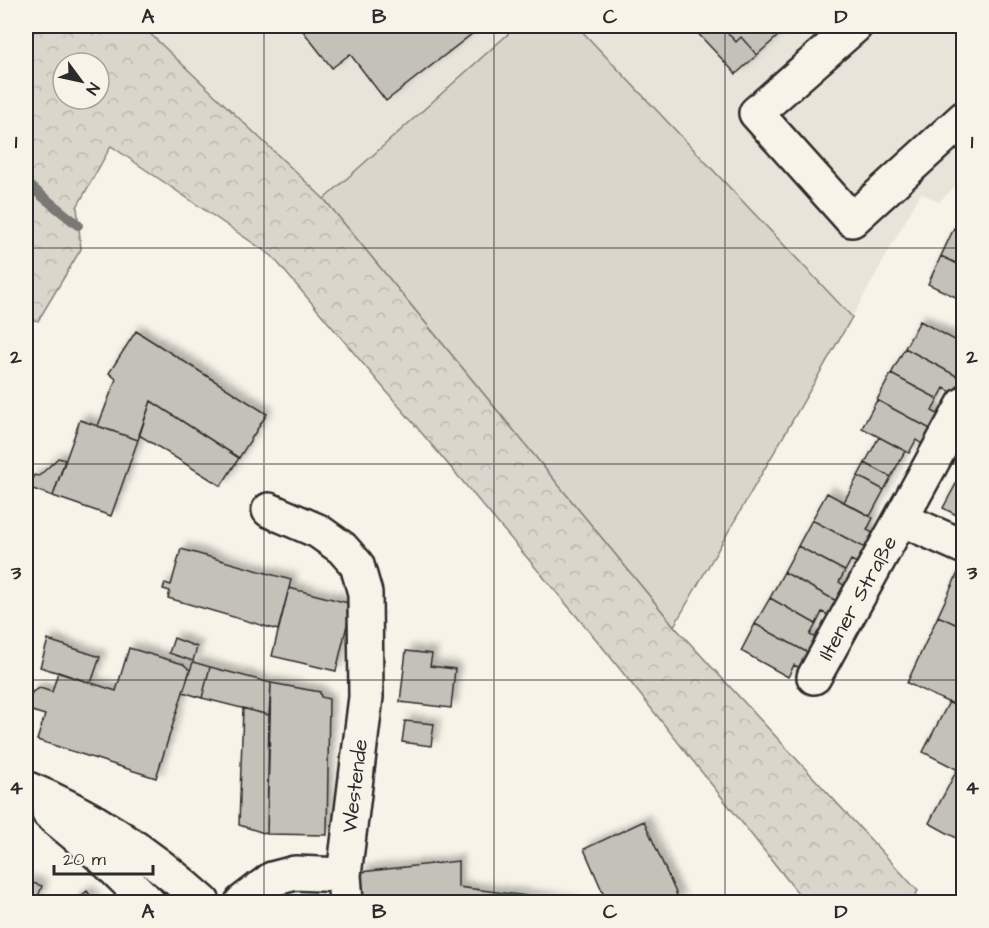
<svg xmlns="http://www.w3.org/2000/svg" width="989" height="928" font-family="'Architects Daughter',sans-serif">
	<defs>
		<pattern id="forest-crowns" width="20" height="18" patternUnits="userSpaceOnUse" patternTransform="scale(1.5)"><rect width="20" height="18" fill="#dad6cc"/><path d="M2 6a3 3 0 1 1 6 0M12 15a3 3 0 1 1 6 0" fill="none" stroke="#bbb8af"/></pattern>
		<filter id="shadow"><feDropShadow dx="5.5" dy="-5.5" stdDeviation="3" flood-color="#0004"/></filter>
	</defs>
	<rect width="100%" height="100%" fill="#f7f3e8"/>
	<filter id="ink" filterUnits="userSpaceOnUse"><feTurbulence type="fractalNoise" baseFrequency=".0167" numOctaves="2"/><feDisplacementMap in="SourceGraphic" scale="12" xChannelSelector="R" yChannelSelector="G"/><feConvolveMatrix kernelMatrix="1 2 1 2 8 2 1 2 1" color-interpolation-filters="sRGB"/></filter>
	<g filter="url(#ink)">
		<path fill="#e8e4da" d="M142 26H517L324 199Z
			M577 26H963V179L939 202 921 193 852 317Z"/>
		<path fill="#dad6cc" stroke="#82807c" stroke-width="1.5" d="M517 26H577L852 317 674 626 324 199Z"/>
		<path fill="url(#forest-crowns)" stroke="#82807c" stroke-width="1.5" fill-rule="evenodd" d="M26 26H142L324 199 674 626 918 891 911 902H805L600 644 272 256 111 146 77 207 81 249 38 321 26 318ZM63 63H99V99H63Z"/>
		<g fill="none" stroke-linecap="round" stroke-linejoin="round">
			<path stroke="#7a7874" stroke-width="10" d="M26 183 78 225"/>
		</g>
		<path fill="#c4c1b9" stroke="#2b2b2b" stroke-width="1.5" filter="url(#shadow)" d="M299 26H468L473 33 386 101 350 54 332 68Z
			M691 26H721L736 42 741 37 757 55 736 74Z
			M721 26H789L757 55 741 37 736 42Z
			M954 228 964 233V267L941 256Z
			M941 256 964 267V301L928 284Z
			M920 321 964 345 960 358 964 360 962 379 905 348Z
			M136 331 267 414 239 458 151 401 138 440 98 426 116 379 109 373Z
			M905 348 962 379 953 393 944 388 938 399 891 374Z
			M891 374 938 399 932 411 941 416 934 431 877 400Z
			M877 400 934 431 925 446 916 440 909 453 862 428Z
			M151 401 239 458 221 486 139 435Z
			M80 420 138 440 111 516 53 496Z
			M879 437 905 451 891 477 865 463Z
			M58 458 65 460 53 496 30 488 34 475 39 476Z
			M865 463 891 477 884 490 858 476Z
			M964 469V486L957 482Z
			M858 476 884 490 870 516 844 502Z
			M957 482 964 486V519L943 508Z
			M827 493 873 518 867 530 877 535 869 550 812 520Z
			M812 520 869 550 861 565 851 560 845 571 798 546Z
			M798 546 845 571 839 582 848 588 840 603 784 572Z
			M181 549 291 580 278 630 168 598 170 591 163 589 165 583 171 585Z
			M962 564H964V628L938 616Z
			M784 572 840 603 832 617 822 612 816 624 770 598Z
			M289 588 352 604 336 671 272 656Z
			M770 598 816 624 810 635 820 640 812 655 755 624Z
			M938 616 964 628V695L958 707 907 683Z
			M755 624 812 655 804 670 794 665 788 677 741 651Z
			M174 638 197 647 193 661 169 653Z
			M48 640 100 657 91 683 40 667Z
			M129 648 183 664 190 670 156 778 37 740 45 715 32 711 28 704 32 692 40 688 52 692 58 672 116 691Z
			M406 651 432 654 430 666 455 669 451 708 400 702Z
			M193 662 210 667 202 698 183 692Z
			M210 667 271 683 269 715 202 698Z
			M271 683 320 692 321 697 329 699 327 835 267 834Z
			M949 702 964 709V773L923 752Z
			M243 708 269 715 267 834 239 825Z
			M405 721 434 724 431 746 402 742Z
			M957 770 964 773V833L960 840 929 823Z
			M644 821 680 902H607L584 849Z
			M458 861V887L574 902H364L361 872Z
			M26 881 42 886 36 902H26Z
			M87 891 95 902H73Z"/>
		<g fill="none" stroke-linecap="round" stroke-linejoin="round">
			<g stroke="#2b2b2b" stroke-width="38">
				<path id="minor" d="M855 26 756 113 852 220 964 118
					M269 510 318 531 342 548 357 565 365 593 366 697 344 875 346 902
					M901 519 964 547
					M814 677 964 404
					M242 902 272 879 295 873 344 875"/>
			</g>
			<g stroke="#2b2b2b" stroke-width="38">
				<path id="major" d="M26 788C93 815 150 854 203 902
					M49 813 102 857 148 902"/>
			</g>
			<use href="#minor" stroke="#f7f3e8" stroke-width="33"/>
			<use href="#major" stroke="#f7f3e8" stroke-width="33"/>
		</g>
	</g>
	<path fill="none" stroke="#2b2b2b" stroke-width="1.5" stroke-opacity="0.55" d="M264 26V902M494 26V902M725 26V902M26 248H964M26 464H964M26 680H964"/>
	<g text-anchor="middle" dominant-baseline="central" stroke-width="5" stroke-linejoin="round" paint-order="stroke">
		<g font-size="21" fill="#2b2b2b" stroke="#f7f3e8">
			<text transform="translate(858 598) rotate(-61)">Iltener Straße</text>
			<text transform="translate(355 786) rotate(-83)">Westende</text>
		</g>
	</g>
	<rect width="989" height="928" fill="none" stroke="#f7f3e8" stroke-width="66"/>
	<g transform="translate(81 81) rotate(123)"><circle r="28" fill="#f7f3e8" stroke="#a5a39c" stroke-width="1.5"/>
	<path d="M0-4.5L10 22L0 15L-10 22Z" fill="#2b2b2b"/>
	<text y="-9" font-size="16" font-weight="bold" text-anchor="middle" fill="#2b2b2b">N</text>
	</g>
	<path d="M54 865v9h99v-9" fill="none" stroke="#2b2b2b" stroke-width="3"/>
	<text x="63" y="865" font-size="18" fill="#2b2b2b" stroke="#f7f3e8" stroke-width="4.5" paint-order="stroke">20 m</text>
	<rect x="33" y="33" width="923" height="862" fill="none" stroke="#2b2b2b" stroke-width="2"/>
	<g font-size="20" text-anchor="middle" font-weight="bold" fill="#2b2b2b">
		<text x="148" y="23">A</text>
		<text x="379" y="23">B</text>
		<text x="610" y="23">C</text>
		<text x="841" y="23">D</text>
		<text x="16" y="148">1</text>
		<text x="972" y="148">1</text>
		<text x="16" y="363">2</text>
		<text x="972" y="363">2</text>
		<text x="16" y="579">3</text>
		<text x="972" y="579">3</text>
		<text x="16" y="794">4</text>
		<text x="972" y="794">4</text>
		<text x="148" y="918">A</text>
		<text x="379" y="918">B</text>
		<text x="610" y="918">C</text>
		<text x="841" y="918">D</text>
	</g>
</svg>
